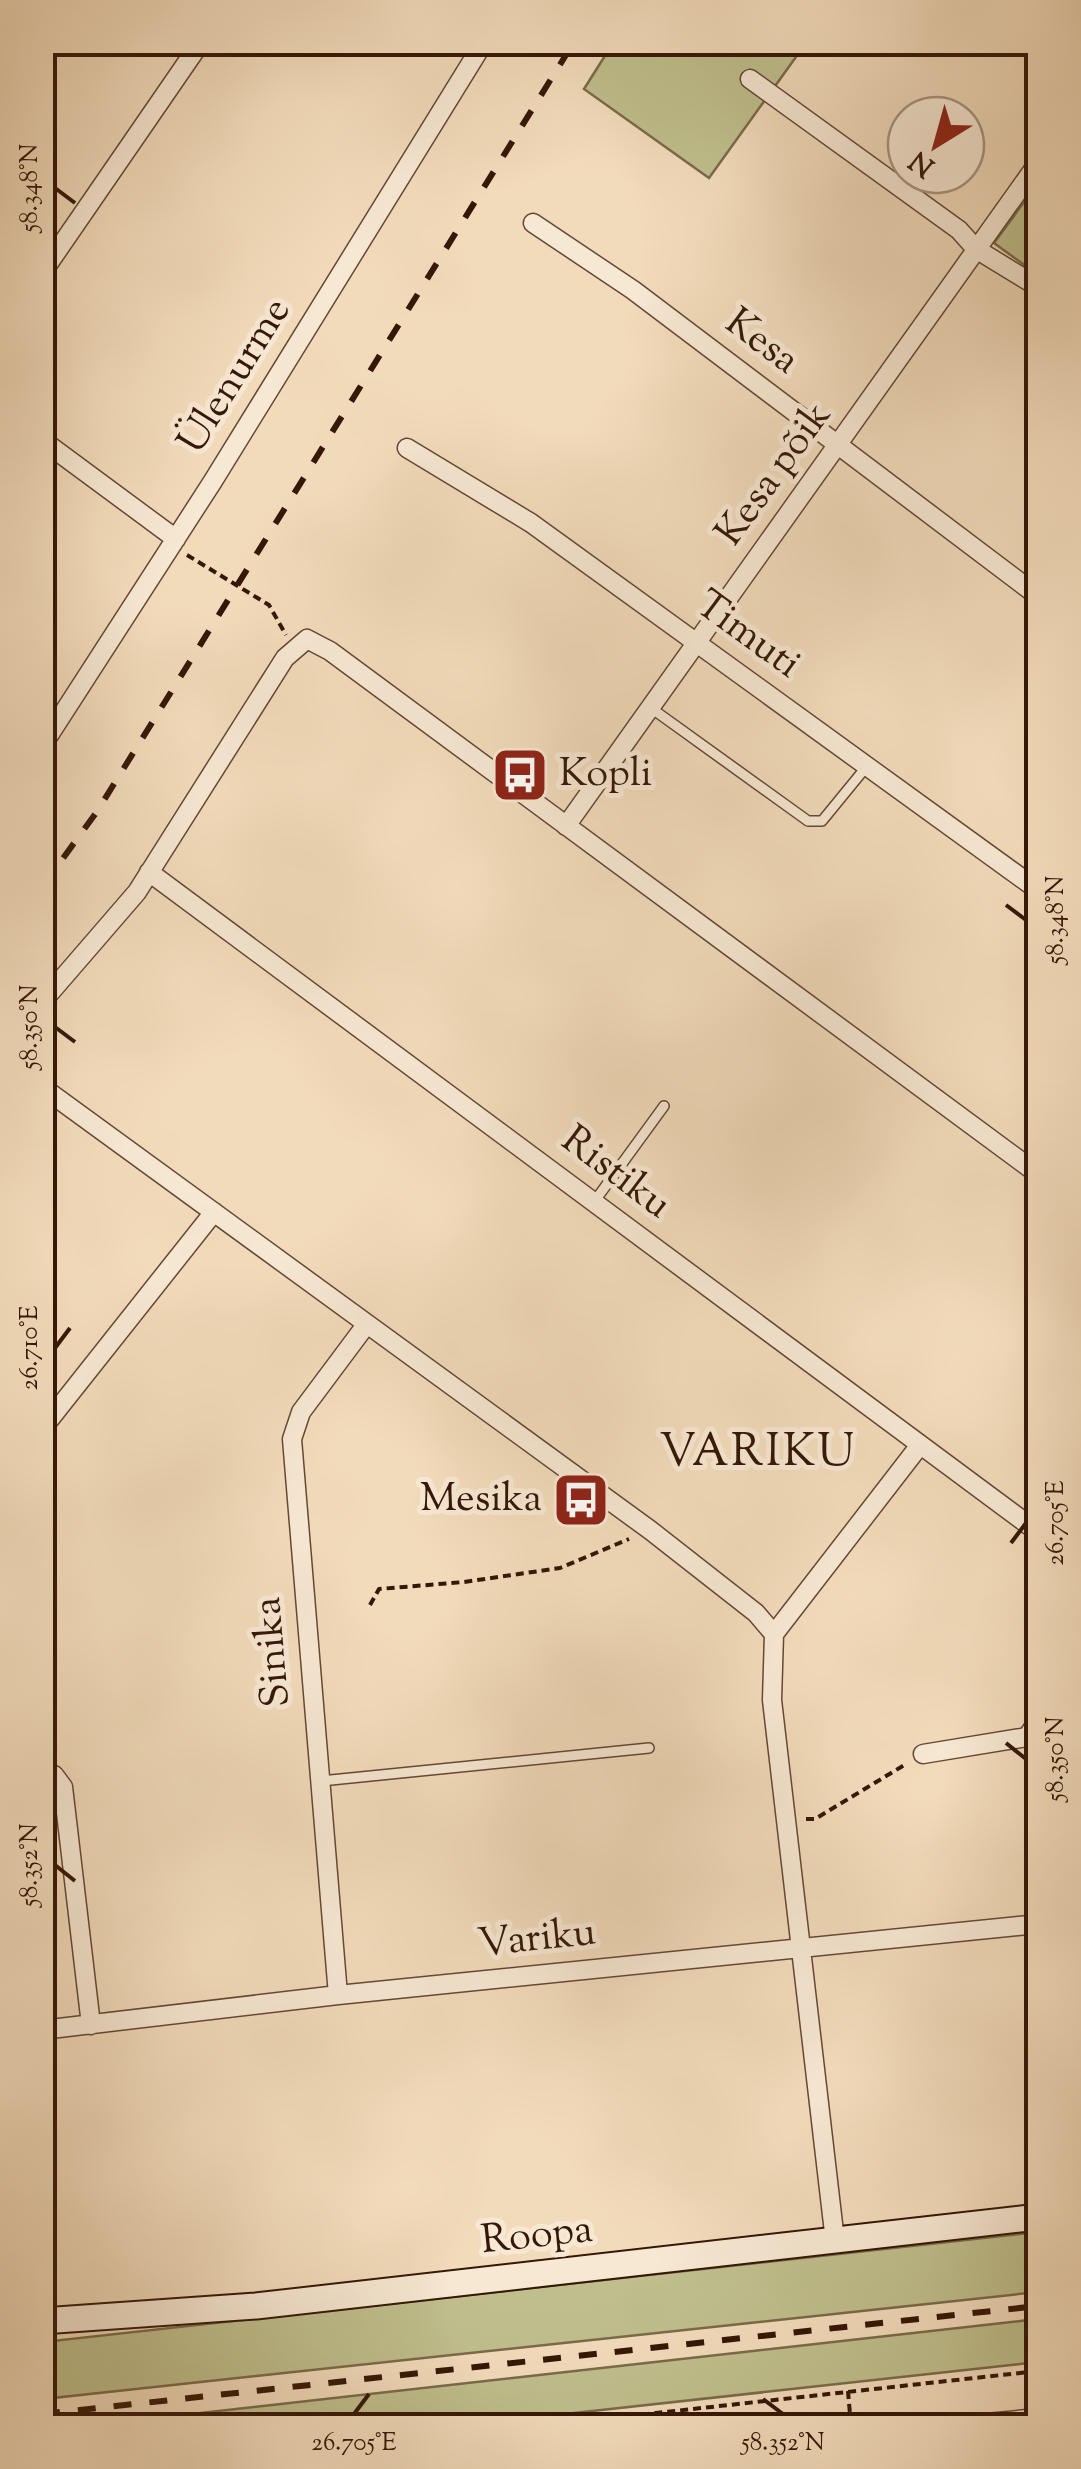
<svg xmlns="http://www.w3.org/2000/svg" width="1081" height="2469" font-family="'Sorts Mill Goudy',serif">
	<rect width="100%" height="100%" fill="#f2dbbb"/>
	<filter id="stains"><feTurbulence type="fractalNoise" baseFrequency=".002" numOctaves="4"/><feColorMatrix values="0 0 0 0 .2 0 0 0 0 .09 0 0 0 0 .02 0 0 0 .5 -.17"/></filter>
	<radialGradient id="worn" r=".72"><stop offset=".6" stop-color="#630" stop-opacity="0"/><stop offset="1" stop-color="#630" stop-opacity=".3"/></radialGradient>
	<path fill="#bfbf8d" stroke="#7a6b4a" stroke-width="2.5" d="M613 43H806L709 178 584 89Z
		M1038 183V275L994 243Z
		M1038 2232V2292L43 2399V2342Z
		M1038 2319V2362L456 2426H85Z"/>
	<g fill="none" stroke-linecap="round" stroke-linejoin="round">
		<g stroke="#644834" stroke-width="12">
			<path id="lane" d="M651 708 808 821H822L867 766
				M594 1202 664 1106
				M321 1781 649 1748"/>
		</g>
		<g stroke="#644834" stroke-width="21">
			<path id="street" d="M750 79 959 230 976 249 1038 287
				M533 223 633 290 1038 596
				M42 273 201 42
				M42 440 176 539
				M407 448 531 523 1038 890
				M42 746 213 481 484 42
				M566 826 1038 163
				M149 872 1038 1532
				M42 1002 137 892 285 658 307 639 330 651 1038 1174
				M42 1087 650 1530 756 1613 774 1634 772 1700 835 2241
				M42 1429 214 1212
				M774 1634 920 1445
				M923 1754 1027 1737 1038 1721
				M42 1771 54 1775 63 1787 91 2025
				M338 1995 292 1439 301 1412 366 1325
				M42 2030 338 1995 1038 1924
				M956 2426 1038 2418"/>
		</g>
		<g stroke="#351707" stroke-width="29">
			<path id="secondary" d="M42 2321 256 2306 1038 2217"/>
		</g>
		<path stroke="#351707" stroke-width="4" stroke-dasharray="8 5" stroke-linecap="butt" d="M187 555 269 605 286 635
			M370 1605 379 1589 464 1582 560 1568 629 1539
			M806 1819H815L906 1764
			M848 2391 851 2426
			M683 2410 686 2426
			M538 2426 1038 2371"/>
		<use href="#lane" stroke="#f7e8d3" stroke-width="9"/>
		<use href="#street" stroke="#f7e8d3" stroke-width="18"/>
		<use href="#secondary" stroke="#f7e8d3" stroke-width="25"/>
		<path stroke="#351707" stroke-width="6" stroke-dasharray="18 18" stroke-linecap="butt" d="M42 887 96 813 574 42
			M42 2414 1038 2306"/>
	</g>
	<path fill="none" stroke="#351707" stroke-width="4" d="M55 188 75 203M1006 905 1026 920M55 1027 75 1042M55 1348 70 1328M1011 1543 1026 1523M1006 1743 1026 1759M55 1865 75 1881M763 2399 783 2414M354 2414 369 2394"/>
	<defs>
		<g id="bus-square" transform="scale(2.875)"><rect x="-9" y="-9" width="18" height="18" rx="4" fill="#8f2418" stroke="#f7e8d3"/><path d="M-5-6H5V4H4V6H2V4H-2V6H-4V4H-5ZM-3.5-4V0h7V-4ZM-3.5 1.2v1.5H-2V1.2ZM2 1.2v1.5H3.5V1.2Z" fill="#fff"/></g>
	</defs>
	<g fill-rule="evenodd">
		<use href="#bus-square" x="520" y="775"/>
		<use href="#bus-square" x="581" y="1500"/>
	</g>
	<g text-anchor="middle" dominant-baseline="central" stroke-width="10" stroke-linejoin="round" paint-order="stroke">
		<g font-size="40" fill="#351707" stroke="#f7e8d3">
			<text transform="translate(761 343) rotate(37)">Kesa</text>
			<text transform="translate(236 377) rotate(-58)">Ülenurme</text>
			<text transform="translate(775 475) rotate(-54)">Kesa põik</text>
			<text transform="translate(747 636) rotate(36)">Timuti</text>
			<text transform="translate(615 1174) rotate(37)">Ristiku</text>
			<text transform="translate(274 1652) rotate(-95)">Sinika</text>
			<text transform="translate(537 1940) rotate(-6)">Variku</text>
			<text transform="translate(537 2237) rotate(-6)">Roopa</text>
		</g>
		<g font-size="40" fill="#351707" stroke="#f7e8d3" text-anchor="start">
			<text x="559" y="775">Kopli</text>
			<text x="542" y="1500" text-anchor="end">Mesika</text>
		</g>
		<g font-size="45" letter-spacing="2.5" fill="#351707" stroke="#f7e8d3">
			<text x="758" y="1454">VARIKU</text>
		</g>
	</g>
	<rect width="1081" height="2469" fill="none" stroke="#f2dbbb" stroke-width="110"/>
	<g transform="translate(936 145) rotate(217)"><circle r="48" fill="#f7e8d3" stroke="#a99481" stroke-width="2.5"/>
	<path d="M0-8L18 38L0 25L-18 38Z" fill="#8f2418"/>
	<text y="-15" font-size="28" font-weight="bold" text-anchor="middle" fill="#351707">N</text>
	</g>
	<rect x="55" y="55" width="971" height="2359" fill="none" stroke="#351707" stroke-width="4"/>
	<g font-size="25" text-anchor="middle" fill="#351707">
		<text transform="translate(28 188) rotate(-90)" y="9">58.348°N</text>
		<text transform="translate(1054 920) rotate(-90)" y="9">58.348°N</text>
		<text transform="translate(28 1027) rotate(-90)" y="9">58.350°N</text>
		<text transform="translate(28 1348) rotate(-90)" y="9">26.710°E</text>
		<text transform="translate(1054 1523) rotate(-90)" y="9">26.705°E</text>
		<text transform="translate(1054 1759) rotate(-90)" y="9">58.350°N</text>
		<text transform="translate(28 1865) rotate(-90)" y="9">58.352°N</text>
		<text x="354" y="2450">26.705°E</text>
		<text x="783" y="2450">58.352°N</text>
	</g>
	<rect width="100%" height="100%" filter="url(#stains)"/>
	<rect width="100%" height="100%" fill="url(#worn)"/>
</svg>
